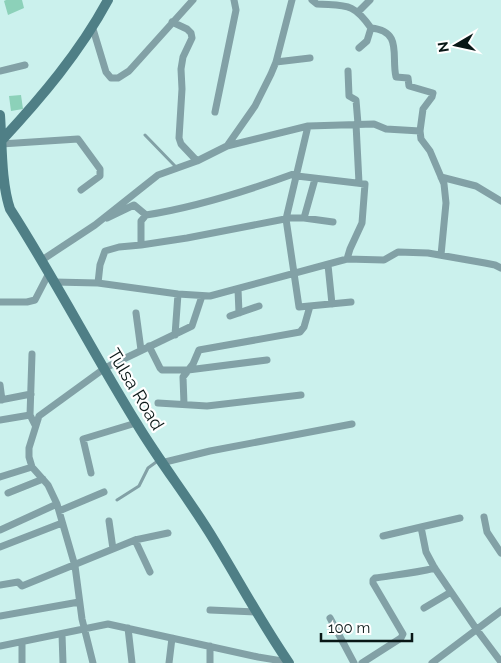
<svg xmlns="http://www.w3.org/2000/svg" width="501" height="663" font-family="Raleway,sans-serif">
	<rect width="100%" height="100%" fill="#cbf1ed"/>
	<path fill="#8cd1b9" d="M6 0H22L24 8 8 15 4 1Z
		M21 95 23 109 11 111 9 96Z"/>
	<g fill="none" stroke-linecap="round" stroke-linejoin="round">
		<path stroke="#82a1a6" stroke-width="3" d="M145 135 176 167
			M117 500 139 486 148 468 159 460"/>
		<path stroke="#82a1a6" stroke-width="7" d="M312 0 317 4C346 6 353 2 371 28 403 31 391 56 396 77L408 78 409 86 433 93 432 97 423 109 420 131 421 139 430 151 444 184 446 203 441 255
			M358 12 370 0
			M172 22 187 29 191 33 192 38 183 57 181 69 182 89 179 138 181 144 197 161
			M93 29 106 72 111 78H118L129 71 193 0
			M359 48 367 41 371 28
			M276 62 310 58
			M0 71 25 65
			M348 71 349 96 356 100 358 124
			M215 112 236 10 234 0
			M356 124 359 183
			M308 126 286 219 299 307 351 302
			M1 144 78 139 100 169V176L81 190
			M227 146 308 126 374 124 386 129 420 131
			M297 176 365 184 362 223 350 249 347 259
			M441 177 476 186 501 201
			M107 218 134 205 146 215
			M304 218 315 179
			M141 245V221L146 215C197 207 247 191 296 173
			M42 260 95 225 158 175 197 161 227 146 255 106 271 74 276 62 292 0
			M328 265 332 304
			M54 282 98 283 178 294 210 296 347 259 384 260 398 252 428 253 485 263 495 265 501 268
			M98 283 100 265 105 251 119 247 141 245 187 238 290 218H304L333 222
			M238 289 239 313
			M0 302H27L35 300 49 273
			M136 313 141 350
			M230 316 259 306
			M175 335 178 294
			M149 346 160 368 162 370H188L267 360
			M32 354 30 415 35 425
			M0 385 2 400
			M0 400 31 394
			M158 403 207 406 301 395
			M184 404 183 377 193 364 199 350 300 332 304 327 310 306
			M0 420 30 415
			M161 463 210 451 352 424
			M91 473 83 439 136 423
			M0 477 32 467
			M8 493 43 479
			M59 511 104 492
			M484 517 487 532 501 553
			M109 521 113 549
			M421 527 460 518
			M0 530 57 504
			M383 536 421 527 426 552 434 567 477 630 501 662
			M135 540 150 572
			M0 547 62 523
			M0 585 18 582 22 586 135 540 168 533
			M424 608 451 592
			M210 610 256 612
			M0 616 79 602
			M330 618 354 663
			M128 628 132 663
			M62 634 63 663
			M0 646 108 624 258 657 288 662
			M22 663V643
			M93 663 82 619 75 566 57 504 48 485 32 467 29 457V448L39 416 105 368 192 326 202 296
			M169 663 172 638
			M210 663V646
			M362 663 401 638 403 634 373 583V580L375 578C395 575 415 573 435 568
			M432 663 501 611"/>
		<path stroke="#4f7f86" stroke-width="10" d="M0 115C2 143 1 183 10 209 55 279 93 353 137 424 161 464 190 500 214 540 239 581 262 624 289 663
			M1 141C41 98 80 52 108 0"/>
	</g>
	<g text-anchor="middle" dominant-baseline="central" stroke-width="4.5" stroke-linejoin="round" paint-order="stroke">
		<g font-size="18" fill="#091716" stroke="#fff">
			<text transform="translate(136 389) rotate(59)">Tulsa Road</text>
		</g>
	</g>
	<g transform="translate(456 45) rotate(261)" stroke="#ffffff" stroke-width="4" paint-order="stroke">
	<path d="M0-4L9 19L0 12L-9 19Z" fill="#091716"/>
	<text y="-8" font-size="14" font-weight="bold" text-anchor="middle" fill="#091716">N</text>
	</g>
	<path d="M321 633v8h91v-8" fill="none" stroke="#091716" stroke-width="2.5"/>
	<text x="328" y="633" font-size="15" fill="#091716" stroke="#ffffff" stroke-width="4" paint-order="stroke">100 m</text>
</svg>
